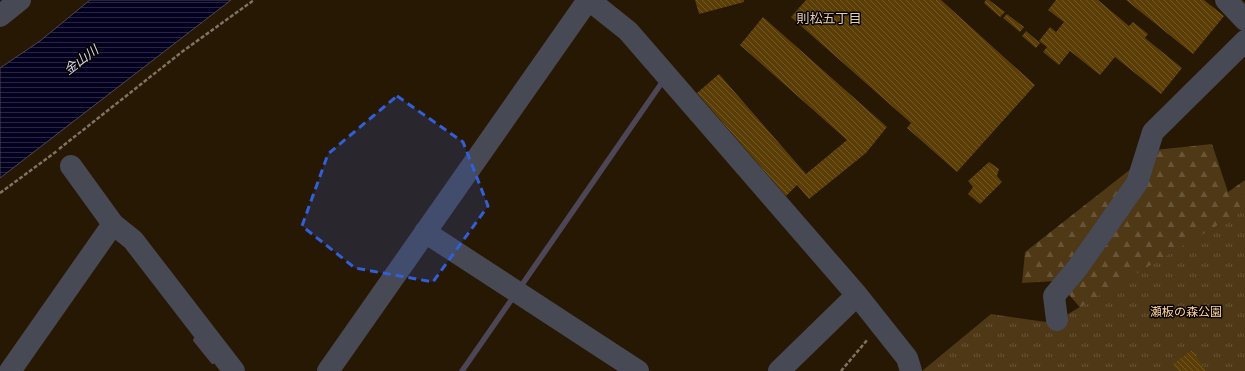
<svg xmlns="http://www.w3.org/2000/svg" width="1245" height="371" font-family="'Asap Condensed','Noto Sans JP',sans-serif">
	<defs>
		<pattern id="forest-firs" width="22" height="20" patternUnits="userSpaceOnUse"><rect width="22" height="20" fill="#4e3816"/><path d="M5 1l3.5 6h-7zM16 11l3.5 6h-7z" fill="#685537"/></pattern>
		<pattern id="park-tufts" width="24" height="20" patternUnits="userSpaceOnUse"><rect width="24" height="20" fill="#4e3816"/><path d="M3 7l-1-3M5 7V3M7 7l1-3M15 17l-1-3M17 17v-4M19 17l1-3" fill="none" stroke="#685537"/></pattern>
		<pattern id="water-rules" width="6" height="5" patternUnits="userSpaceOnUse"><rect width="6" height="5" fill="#04001f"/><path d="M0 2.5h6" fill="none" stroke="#29253f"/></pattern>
		<pattern id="building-back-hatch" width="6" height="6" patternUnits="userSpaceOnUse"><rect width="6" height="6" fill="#5b3d06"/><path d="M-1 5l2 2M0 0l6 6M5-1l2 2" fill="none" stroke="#73592a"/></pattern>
	</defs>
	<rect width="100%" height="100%" fill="#271803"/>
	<path fill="url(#forest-firs)" d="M1212 144 1228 192 1245 180V371L1104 335 1057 281 1022 283 1025 252 1155 150Z"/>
	<path fill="url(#park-tufts)" d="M1245 209V371H922L991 314 1053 323Z"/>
	<path fill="url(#water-rules)" stroke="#4c4657" d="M90 0H231L0 178V68L40 41Z"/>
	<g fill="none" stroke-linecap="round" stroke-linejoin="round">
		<path stroke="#4c4657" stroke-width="5.5" d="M519 289 663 81
			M196 340 213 361
			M462 371 514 296"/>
	</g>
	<path fill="url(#building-back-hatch)" d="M695 0H744V2L699 14Z
		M806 0H941L1035 85 957 172 907 128 911 123 791 17Z
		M986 0H989L1005 12 1000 17 984 3Z
		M1056 0H1098L1129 26 1133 22 1148 34 1145 38 1182 68 1161 94 1115 57 1100 75 1070 51 1059 65 1043 52 1047 47 1039 41 1050 27 1056 32 1064 22 1048 10Z
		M1126 0H1204L1224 16 1193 54Z
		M1007 14 1024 27 1020 32 1003 18Z
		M763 17 887 127 866 153 809 199 797 185 786 196 697 93 719 74 806 174 847 140 740 45Z
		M1026 31 1040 43 1036 48 1022 36Z
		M989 162 999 169 997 176 1002 182 980 204 968 194 973 187 968 181Z
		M1192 350 1206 371H1178L1173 364Z"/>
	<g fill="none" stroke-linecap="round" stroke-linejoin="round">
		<path stroke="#807361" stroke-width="2.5" stroke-dasharray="4 2" stroke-linecap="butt" d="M59 149 183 51 254 0
			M0 193 57 151
			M841 371 868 339"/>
		<path stroke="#474954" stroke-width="22" d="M589 0 628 31 857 295 907 358 911 371
			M1226 0 1245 20
			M0 16 20 0
			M71 166 113 224 133 240 234 371
			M425 232 638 371
			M1057 320 1054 296 1078 267 1137 183 1153 132 1245 41
			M10 371 113 224
			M328 371 588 0
			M779 371 857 295"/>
	</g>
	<path fill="#325ed8" fill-opacity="0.2" stroke="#325ed8" stroke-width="3" stroke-dasharray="8 5" stroke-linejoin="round" d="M397 96 463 142 488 206 433 282 355 268 302 226 328 154Z"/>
	<g text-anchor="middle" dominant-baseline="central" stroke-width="3" stroke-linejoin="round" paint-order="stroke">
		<g font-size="12" fill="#fed69d" stroke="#0b0501">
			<text x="1186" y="312">瀬板の森公園</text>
		</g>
		<g font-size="13" fill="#e3cfb4" stroke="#0b0501">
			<text x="829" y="18">則松五丁目</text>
		</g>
		<g font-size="13" font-style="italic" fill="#d3d7f6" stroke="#0b0501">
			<text transform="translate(81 60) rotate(-37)">金山川</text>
		</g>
	</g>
</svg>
